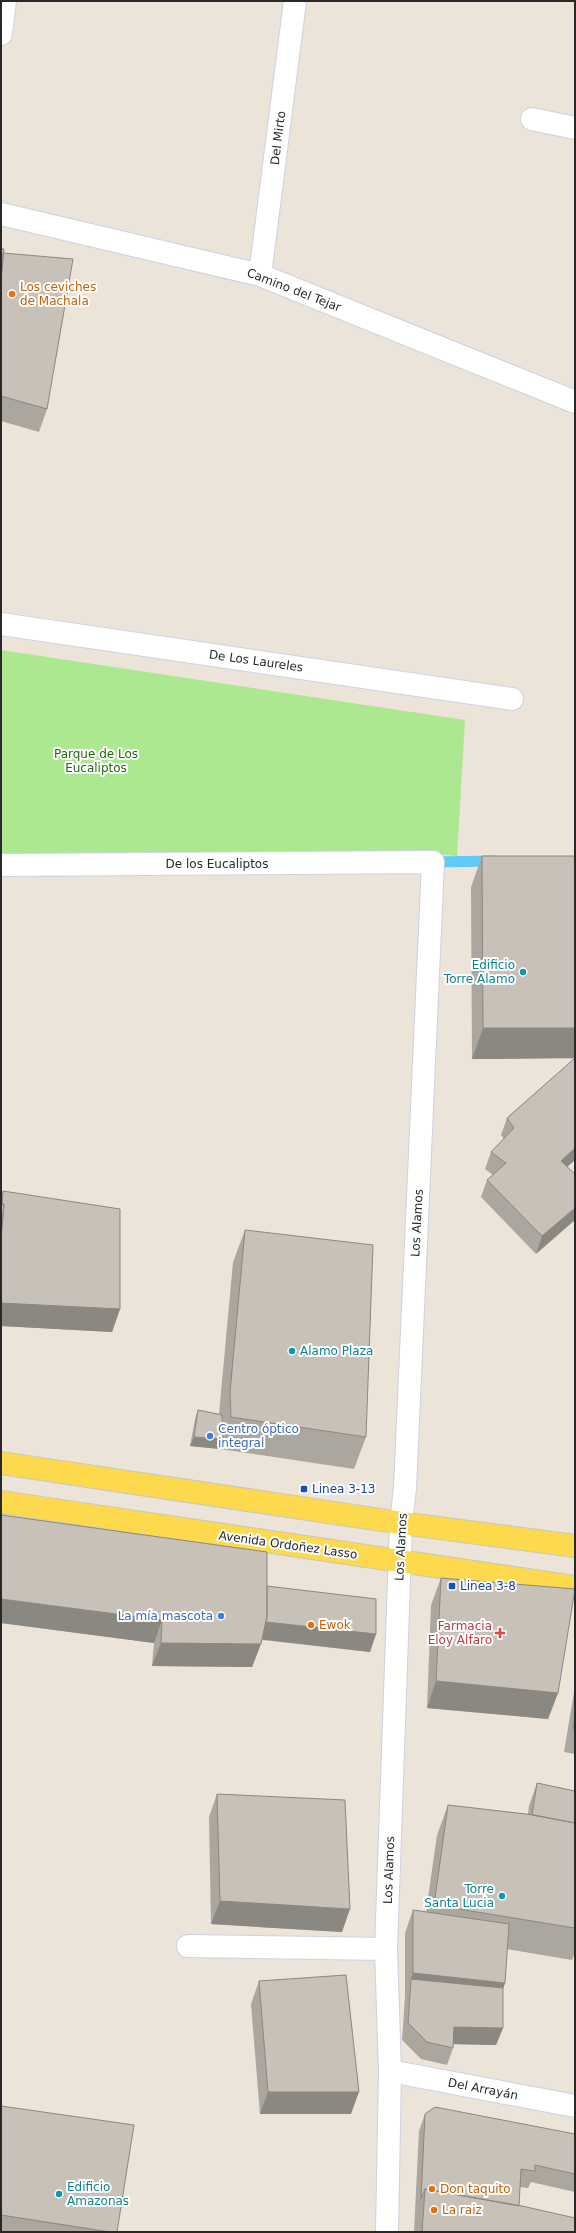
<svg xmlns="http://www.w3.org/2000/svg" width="576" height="2233" font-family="'DejaVu Sans',sans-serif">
	<rect width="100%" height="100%" fill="#ece4d8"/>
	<path fill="#abe88f" d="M1 650 465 720 457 856 418 852 1 856Z"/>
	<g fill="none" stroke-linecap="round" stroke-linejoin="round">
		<path stroke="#61cbf8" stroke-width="11" d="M433 862 494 861"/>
		<g stroke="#cdd1e3" stroke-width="24">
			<path id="minor" d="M1 34 5 1
				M532 119 575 128
				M1 214 260 275 575 402
				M260 275 295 1
				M1 624 512 699
				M1 865 433 862 405 1488 401 1523 386 1949 390 2071 387 2232
				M188 1946 386 1949
				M390 2071 575 2106"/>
		</g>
		<g stroke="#c7c7c7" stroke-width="24">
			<path id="major" d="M1 1463 401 1523 575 1546
				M1 1502 575 1587"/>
		</g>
		<use href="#minor" stroke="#fff" stroke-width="22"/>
		<use href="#major" stroke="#fcd94d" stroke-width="22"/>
	</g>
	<path fill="#aba69e" d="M1 249 3 253 47 409 39 432 1 421Z
		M482 856H575V1160L567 1167 575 1174 536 1254 481 1197 487 1180 493 1175 485 1169 491 1152 504 1139 501 1135 507 1118 575 1058 472 1059 471 887Z
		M3 1191 120 1309 112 1332 1 1326V1196Z
		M245 1230 366 1437 354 1469 220 1449 190 1446 195 1419 198 1410 219 1414 233 1262Z
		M1 1515 267 1586 376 1634 370 1652 262 1640 252 1667 152 1666 154 1643 1 1623Z
		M441 1578 558 1693 548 1719 427 1708 431 1605Z
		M575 1686V1754L564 1752Z
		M537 1783 575 1791V1952L572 1960 507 1949 505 1983 503 1989V2028L496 2045 453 2044V2048L447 2065 421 2059 402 2040 405 1996V1933L413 1910 426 1912 437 1835 448 1805 528 1814 529 1806Z
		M217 1794 342 1932 211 1924 209 1817Z
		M259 1981 351 2114H260L251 2004Z
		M1 2106 117 2232H1Z
		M425 2114 575 2134V2192L531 2182 528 2188 520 2187 519 2206 575 2232H414L419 2131Z"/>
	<path fill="#8b8781" d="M483 1028H575V1058L472 1059Z
		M575 1148V1160L554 1178 561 1161Z
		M575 1208V1220L536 1254 542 1236Z
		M1 1303 120 1309 112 1332 1 1326Z
		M194 1437 223 1439 220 1449 190 1446Z
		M1 1599 162 1620 154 1643 1 1623Z
		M265 1622 376 1634 370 1652 259 1639Z
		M161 1643 261 1644 252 1667 152 1666Z
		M436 1681 558 1693 548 1719 427 1708Z
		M220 1901 350 1909 342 1932 211 1924Z
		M413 1973 505 1983 497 2006 411 1979Z
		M454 2027 503 2028 496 2045 448 2044Z
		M268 2092H359L351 2114H260Z"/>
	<path fill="#c7c1b8" stroke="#8b8781" d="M1 249H4L1 280Z
		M3 253 73 259 47 409 1 396V280Z
		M482 856H575V1028H483Z
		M575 1058V1148L561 1161 575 1174V1208L542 1236 487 1180 506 1163 491 1152 514 1128 507 1118Z
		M3 1191 120 1209V1309L1 1303V1238L4 1204H2Z
		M1 1204H4L1 1238Z
		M245 1230 373 1245 366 1437 231 1417 230 1392Z
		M198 1410 222 1415 223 1439 194 1437Z
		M1 1515 267 1552V1616L261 1644 161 1643 162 1620 1 1599Z
		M441 1578 575 1589 558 1693 436 1681Z
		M267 1586 376 1599V1634L266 1622 267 1616Z
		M575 1715V1730L573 1729Z
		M537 1783 575 1791V1823L532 1815Z
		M217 1794 345 1800 350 1909 220 1901Z
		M448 1805 534 1815 575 1823V1928L434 1905Z
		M413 1910 509 1924 505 1983 413 1973Z
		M346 1975 359 2092H268L259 1981Z
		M411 1979 503 1988V2028L454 2027 453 2048 427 2042 408 2023Z
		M1 2106 134 2125 117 2232H110L1 2215Z
		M435 2107 575 2134V2174L535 2165V2171L521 2169 519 2206 425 2189 421 2199 425 2114Z
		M425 2189 522 2206 575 2218V2232H422Z"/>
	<g fill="#e8710a" stroke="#fff" stroke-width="1.5">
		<circle cx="12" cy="294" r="4"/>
		<circle cx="311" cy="1625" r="4"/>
		<circle cx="432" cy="2189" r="4"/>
		<circle cx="434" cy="2210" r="4"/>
	</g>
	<g fill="#0f9aa8" stroke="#fff" stroke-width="1.5">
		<circle cx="523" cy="972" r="4"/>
		<circle cx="292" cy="1351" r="4"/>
		<circle cx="502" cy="1896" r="4"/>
		<circle cx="59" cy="2194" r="4"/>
	</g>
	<g fill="#3f7fe0" stroke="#fff" stroke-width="1.5">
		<circle cx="210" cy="1436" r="4"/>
		<circle cx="221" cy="1616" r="4"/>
	</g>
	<g fill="#1a4fb4" stroke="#fff" stroke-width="1.5">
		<rect x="300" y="1485" width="8" height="8" rx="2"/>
		<rect x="448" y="1582" width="8" height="8" rx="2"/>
	</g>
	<path fill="#e0444e" stroke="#fff" stroke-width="1.5" d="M498 1627h4v4h4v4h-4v4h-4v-4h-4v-4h4z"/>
	<g text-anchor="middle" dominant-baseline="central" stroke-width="4" stroke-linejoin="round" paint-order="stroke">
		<g font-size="12" fill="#282828" stroke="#fff">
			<text transform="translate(278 138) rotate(-83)">Del Mirto</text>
			<text transform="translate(294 290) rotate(21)">Camino del Tejar</text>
			<text transform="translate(256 661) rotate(8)">De Los Laureles</text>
			<text x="217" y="864">De los Eucaliptos</text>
			<text transform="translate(417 1223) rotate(-87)">Los Alamos</text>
			<text transform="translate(288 1545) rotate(8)">Avenida Ordoñez Lasso</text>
			<text transform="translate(401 1547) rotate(-87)">Los Alamos</text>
			<text transform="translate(389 1870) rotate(-88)">Los Alamos</text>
			<text transform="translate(483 2089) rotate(11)">Del Arrayán</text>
		</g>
		<g font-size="12" fill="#c56008" stroke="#fff" text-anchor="start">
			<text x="20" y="287">Los ceviches<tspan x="20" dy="14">de Machala</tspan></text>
			<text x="319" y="1625">Ewok</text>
			<text x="440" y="2189">Don taquito</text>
			<text x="442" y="2210">La raiz</text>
		</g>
		<g font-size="12" fill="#226a13" stroke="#fff">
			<text x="96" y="754">Parque de Los<tspan x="96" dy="14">Eucaliptos</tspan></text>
		</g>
		<g font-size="12" fill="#0d838f" stroke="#fff" text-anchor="end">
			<text x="515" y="965">Edificio<tspan x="515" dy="14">Torre Alamo</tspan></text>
			<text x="300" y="1351" text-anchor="start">Alamo Plaza</text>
			<text x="494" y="1889">Torre<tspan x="494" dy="14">Santa Lucia</tspan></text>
			<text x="67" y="2187" text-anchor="start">Edificio<tspan x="67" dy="14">Amazonas</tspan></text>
		</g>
		<g font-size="12" fill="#366cbe" stroke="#fff" text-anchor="start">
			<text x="218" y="1429">Centro óptico<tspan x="218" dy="14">integral</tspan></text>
			<text x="213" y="1616" text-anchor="end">La mía mascota</text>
		</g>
		<g font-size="12" fill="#164399" stroke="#fff" text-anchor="start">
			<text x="312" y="1489">Linea 3-13</text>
			<text x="460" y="1586">Linea 3-8</text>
		</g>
		<g font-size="12" fill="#be3a42" stroke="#fff" text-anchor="end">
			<text x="492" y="1626">Farmacia<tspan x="492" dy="14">Eloy Alfaro</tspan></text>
		</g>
	</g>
	<rect width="576" height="2233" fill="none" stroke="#282828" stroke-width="4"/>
</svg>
